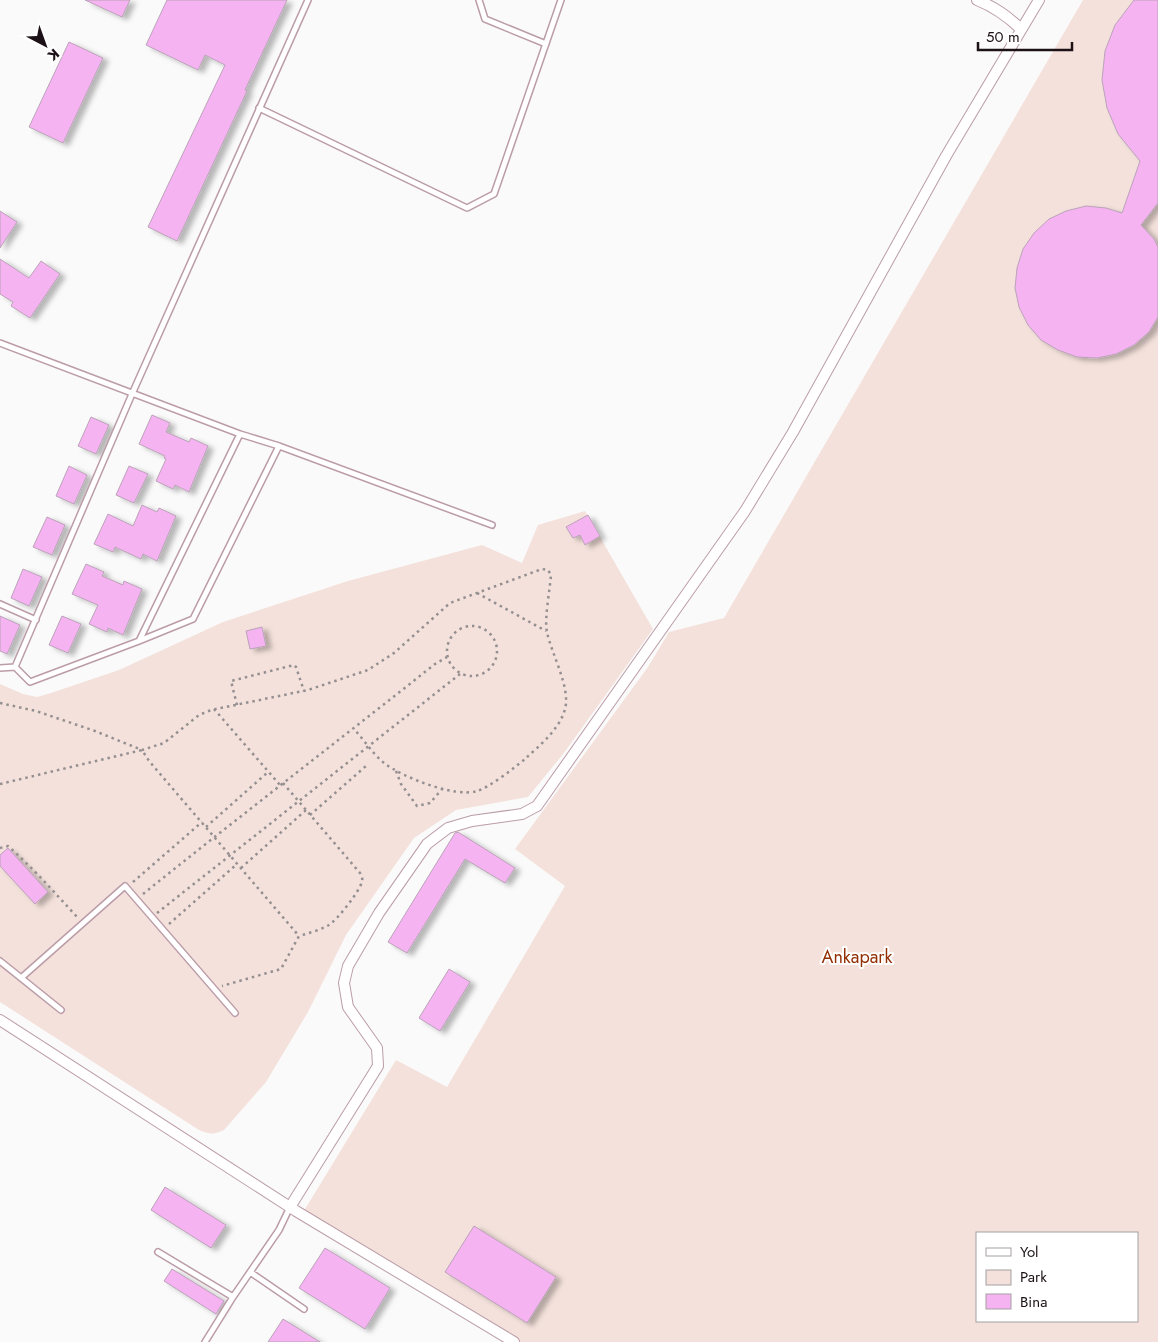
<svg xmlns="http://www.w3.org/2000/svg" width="1158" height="1342" font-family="Jost,sans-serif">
	<defs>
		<filter id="shadow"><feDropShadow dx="5.5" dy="3" stdDeviation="2.5" flood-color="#0004"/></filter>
	</defs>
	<rect width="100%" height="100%" fill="#fafafa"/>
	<path fill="#f4e1db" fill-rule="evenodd" d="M1083 0H1158V1342H511L299 1219 396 1060 447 1087 565 886 515 849 648 667 669 632 724 618ZM977 1233H1137V1321H977Z
		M585 511 653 629 564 753 528 797 456 810 414 838 346 935 308 1012 266 1082 224 1130C214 1135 209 1134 199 1130L0 1002V684L23 694 37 697 51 693 119 670 223 622 348 581 482 545 522 563 538 525Z"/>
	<path fill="#f5b3f1" stroke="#baa2b8" filter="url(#shadow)" d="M85 0H130L122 17Z
		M167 0H287L245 90 247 91 177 241 148 227 225 65 205 55 198 70 146 45Z
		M1134 0H1158V203L1141 225 1154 239 1158 247V317L1149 332 1134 345 1116 354 1097 358 1077 357 1058 350 1041 340 1028 325 1019 307 1015 288 1017 268 1023 249 1034 233 1049 219 1066 211 1086 206 1106 208 1122 213 1140 161 1118 134 1107 108 1102 80 1105 51 1115 25Z
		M69 42 103 58 63 143 29 127Z
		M0 211 17 222 0 248Z
		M0 259 29 278 41 261 60 274 30 318 11 306 13 302 0 294Z
		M152 415 170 423 166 432 189 442 191 438 208 446 189 492 175 485 173 489 156 481 166 459 164 458 165 456 139 444Z
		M91 417 109 425 96 454 78 446Z
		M69 466 87 475 74 504 56 496Z
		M129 466 148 474 134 503 116 495Z
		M142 505 157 512 159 508 176 516 157 561 143 554 141 559 115 547 113 552 94 544 108 514 133 526Z
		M588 515 600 536 585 545 580 535 573 538 566 527Z
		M47 517 65 525 52 555 33 547Z
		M86 564 104 572 102 576 123 585 124 581 142 589 123 635 108 628 107 632 89 624 98 605 72 594Z
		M23 569 42 577 29 606 11 598Z
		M0 616 20 625 7 654 0 651Z
		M62 616 81 624 68 653 49 645Z
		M262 627 266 646 250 649 246 631Z
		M458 832 515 868 505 883 465 859 407 953 388 942 455 833Z
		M8 848 48 892 35 904 0 866V855Z
		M449 969 470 982 440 1031 419 1018Z
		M165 1187 226 1225 211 1248 151 1210Z
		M474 1226 556 1277 527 1323 445 1272Z
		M325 1248 390 1288 365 1329 299 1288Z
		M172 1269 224 1301 216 1314 164 1281Z
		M283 1319 320 1342H268Z"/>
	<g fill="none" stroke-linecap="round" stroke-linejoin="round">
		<g stroke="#bb9ca8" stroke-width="8">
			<path id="service" d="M479 0 485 19 546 44
				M259 108 467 208 494 194 561 0
				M0 343 240 434 279 446 492 525
				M0 604 36 620
				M139 641 240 434
				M15 667 132 394 308 0
				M15 667 30 682 139 641 193 619 279 446
				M0 668 15 667
				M0 961 61 1010
				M21 978 125 886 235 1013
				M158 1252 233 1297
				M250 1272 304 1309
				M205 1342 233 1297 279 1230 290 1207"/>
		</g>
		<g stroke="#bb9ca8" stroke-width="12">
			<path id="minor" d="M977 0C995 7 1007 16 1021 29
				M0 1020 296 1211 514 1342
				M290 1207 378 1066 377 1048 348 1007 344 983 348 966 379 913 427 844 448 828 472 821 522 814 537 806 745 511 793 432 946 156 1039 0"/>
		</g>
		<path stroke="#948f91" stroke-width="2.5" stroke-dasharray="2.5 4" stroke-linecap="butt" d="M477 593 546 631
			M447 651a25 25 0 1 1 50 0a25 25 0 1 1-50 0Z
			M0 703 36 711 95 731 142 750 164 743 199 715 211 710 308 690 368 670 394 653 450 603 542 569 548 570 551 575C550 589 544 620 547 632 551 653 571 688 565 709 560 729 539 746 525 759 514 768 490 787 477 791 455 798 402 777 384 763 373 754 364 740 354 729
			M237 705 231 681 294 665 296 667 304 691
			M214 709 280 785
			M396 771 401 784 417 806 430 803 443 788
			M283 783 360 873C361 876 363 878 362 881 361 890 337 920 329 925 320 930 309 933 299 936
			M0 784 142 750 149 761 299 936 281 969 222 986
			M310 815 366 766
			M206 827 268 772
			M0 848 8 846C33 868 55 893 78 918
			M241 868 306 810
			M133 882 202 822
			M143 894C240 816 338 741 435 664L447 657
			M157 913 460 674
			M169 924 237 864"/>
		<use href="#service" stroke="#fff" stroke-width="5"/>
		<use href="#minor" stroke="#fff" stroke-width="10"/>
	</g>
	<g text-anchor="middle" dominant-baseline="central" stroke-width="4" stroke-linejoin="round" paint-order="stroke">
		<g font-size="18" fill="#922f04" stroke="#fff">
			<text x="857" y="957">Ankapark</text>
		</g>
	</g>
	<rect x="976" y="1232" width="162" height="90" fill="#ffffff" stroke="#a4a0a2"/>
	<rect x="986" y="1248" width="25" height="8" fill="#ffffff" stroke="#a4a0a2"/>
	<text x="1020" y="1257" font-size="15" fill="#1c1116">Yol</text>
	<rect x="986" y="1270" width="25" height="15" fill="#f4e1db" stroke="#a4a0a2"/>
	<text x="1020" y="1282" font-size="15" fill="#1c1116">Park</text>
	<rect x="986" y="1294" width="25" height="15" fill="#f5b3f1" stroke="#a4a0a2"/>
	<text x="1020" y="1307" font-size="15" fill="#1c1116">Bina</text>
	<g transform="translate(45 45) rotate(139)" stroke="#ffffff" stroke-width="4" paint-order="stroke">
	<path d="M0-4L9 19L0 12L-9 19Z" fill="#1c1116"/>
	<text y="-8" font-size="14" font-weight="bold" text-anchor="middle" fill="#1c1116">K</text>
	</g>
	<path d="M978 42v8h94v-8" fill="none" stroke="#1c1116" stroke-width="2.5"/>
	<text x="986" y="42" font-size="15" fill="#1c1116" stroke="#ffffff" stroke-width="4" paint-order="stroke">50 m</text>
</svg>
